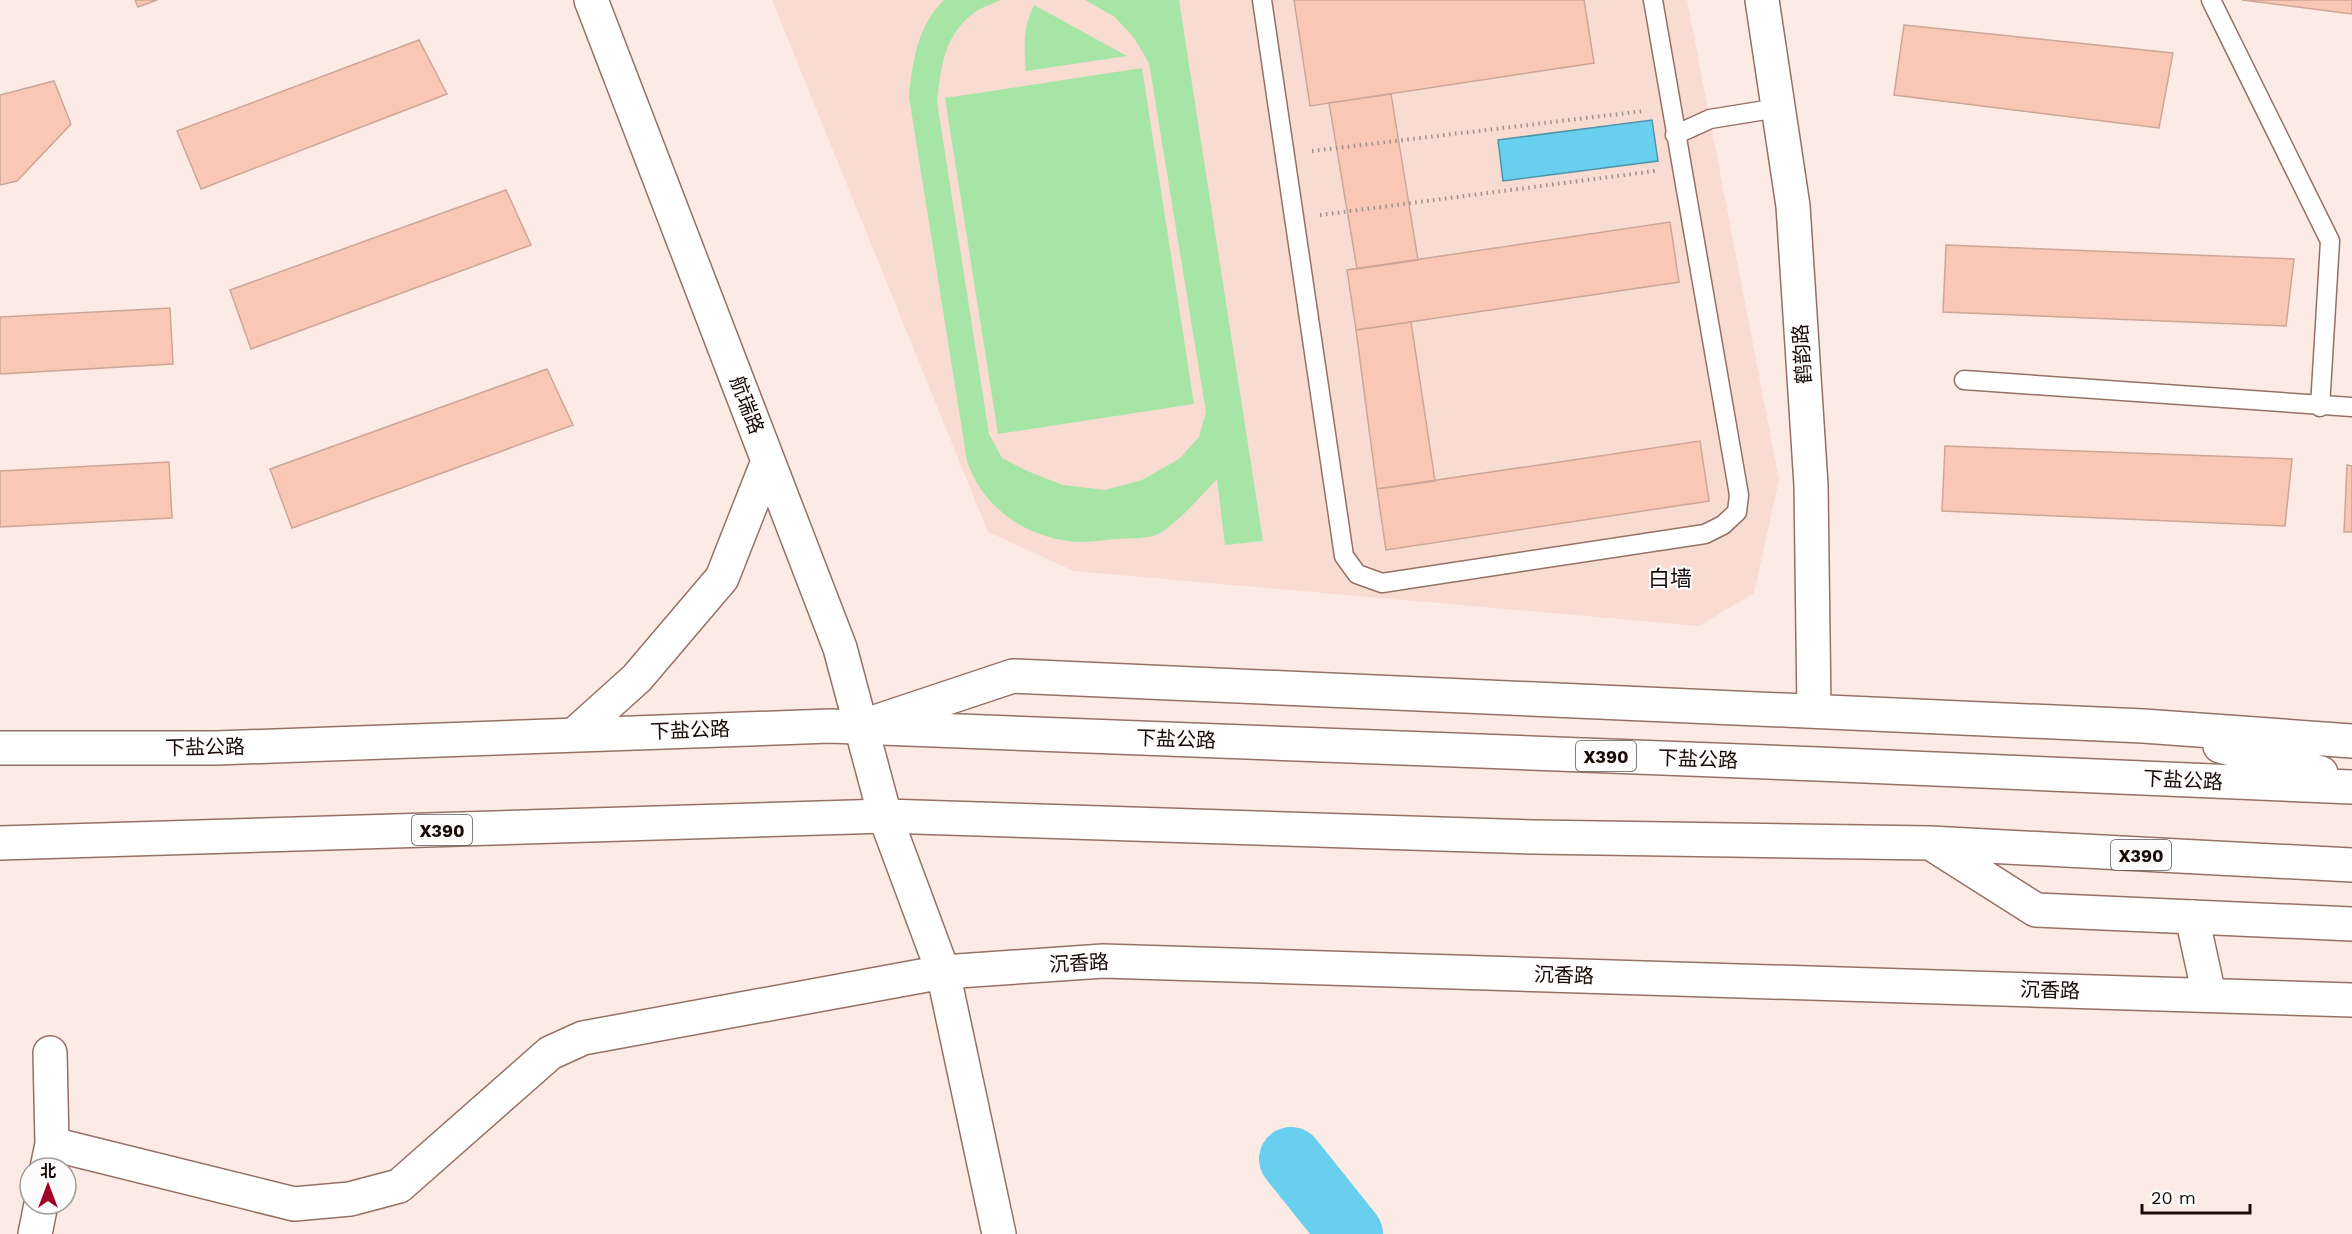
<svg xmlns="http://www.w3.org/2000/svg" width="2352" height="1234" font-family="'Work Sans','Noto Sans SC',sans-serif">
	<rect width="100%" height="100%" fill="#fcebe5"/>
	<path fill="#f8dbd1" d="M772 0H1687L1779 480 1754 593 1699 626 1074 571 988 532Z"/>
	<path fill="#a7e5a7" d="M944 0H1001C993 4 982 7 975 12 944 35 941 66 937 102L989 434 1002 458 1027 471 1063 485 1105 490 1142 480 1179 459 1199 437 1206 412 1149 63 1134 38 1115 17 1085 0H1179L1263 541 1225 545 1217 479C1204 493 1173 528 1156 535 1145 539 1127 538 1115 539 1103 540 1090 542 1078 542 1028 539 983 509 967 461L909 97C912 62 918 25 944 0Z
		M1034 5 1127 56 1026 71C1024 47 1023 27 1034 5Z
		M1142 68 1194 404 998 434 945 98Z"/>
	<path fill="#68cfef" stroke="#5094aa" stroke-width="1.5" d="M1652 120 1658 161 1503 181 1498 140Z"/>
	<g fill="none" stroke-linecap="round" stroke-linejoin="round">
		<path stroke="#68cfef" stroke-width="64" d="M1291 1159 1351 1234"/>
	</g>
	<path fill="#f9c7b3" stroke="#cca698" stroke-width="1.5" d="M135 0H157L138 7Z
		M1294 0H1584L1594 63 1310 106Z
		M2242 0H2352V14Z
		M1904 25 2173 53 2159 128 1894 95Z
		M419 40 447 94 201 189 177 131Z
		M54 81 71 124 17 181 0 185V95Z
		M1391 94 1418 260 1357 269 1329 103Z
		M506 190 531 245 251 349 230 290Z
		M1670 222 1679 282 1356 330 1347 270Z
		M1946 245 2294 259 2286 326 1943 312Z
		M170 308 173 364 0 374V317Z
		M1411 322 1435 481 1377 489 1356 330Z
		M547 369 573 425 292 528 270 469Z
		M1700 441 1709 501 1386 550 1377 489Z
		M1945 446 2292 459 2285 526 1942 511Z
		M169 462 172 518 0 527V471Z
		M2347 465 2352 466V532H2344Z"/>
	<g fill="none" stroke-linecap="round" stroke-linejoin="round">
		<g stroke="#957164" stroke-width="21">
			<path id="service" d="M1262 0 1344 556 1357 574 1382 583 1705 534 1723 525 1737 512 1739 495 1653 0
				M2211 0 2330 241 2320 407
				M1675 135 1710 119 1778 108
				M1964 380 2352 407"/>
		</g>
		<g stroke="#957164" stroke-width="36">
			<path id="minor" d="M1762 0 1793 206 1811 485 1814 710
				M885 816 943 972 1103 961 2352 1000
				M2192 917 2209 995
				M52 1144 294 1204 350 1199 399 1186 550 1053 583 1038 943 972 999 1234
				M47 1168 52 1144 50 1053
				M35 1234 41 1204"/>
		</g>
		<g stroke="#957164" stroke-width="36">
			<path id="tertiary" d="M591 0 840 648 885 816
				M576 733 637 678 722 578 768 461"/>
		</g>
		<g stroke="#957164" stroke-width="36">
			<path id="primary" d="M878 721 1013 676 2143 726 2352 741
				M2220 746 2321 773
				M0 748H216L830 726 1818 764 2352 787
				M0 843 885 816 1534 837 1930 843 2352 865
				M1932 844 2036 910 2352 924"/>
		</g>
		<path stroke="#9f908b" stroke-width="4" stroke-dasharray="1.5 4.5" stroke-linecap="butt" d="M1312 151 1644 111
			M1320 215 1655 171"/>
		<use href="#service" stroke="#fff" stroke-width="18"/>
		<use href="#minor" stroke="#fff" stroke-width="33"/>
		<use href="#tertiary" stroke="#fff" stroke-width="33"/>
		<use href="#primary" stroke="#fff" stroke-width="33"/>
	</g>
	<g text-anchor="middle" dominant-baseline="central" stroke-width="4.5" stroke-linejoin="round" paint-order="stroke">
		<g fill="#fcfcfc" stroke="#5d5451" stroke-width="1.5">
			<rect x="1576" y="741" width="60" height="30" rx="4.5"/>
			<rect x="412" y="815" width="60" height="30" rx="4.5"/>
			<rect x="2111" y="840" width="60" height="30" rx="4.5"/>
		</g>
		<g font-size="18" font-weight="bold" fill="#190c08">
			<text x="1606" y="756">X390</text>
			<text x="442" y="830">X390</text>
			<text x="2141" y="855">X390</text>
		</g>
		<g font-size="20" fill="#190c08" stroke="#fcfcfc">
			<text transform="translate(1802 354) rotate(-94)">鹤韵路</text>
			<text transform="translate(747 405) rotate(69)">航瑞路</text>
			<text transform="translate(690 730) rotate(-2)">下盐公路</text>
			<text transform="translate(1176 739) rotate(2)">下盐公路</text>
			<text transform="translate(205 747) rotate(-1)">下盐公路</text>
			<text transform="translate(1698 759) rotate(2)">下盐公路</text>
			<text transform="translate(2183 780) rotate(3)">下盐公路</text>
			<text transform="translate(1079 963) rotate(-3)">沉香路</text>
			<text transform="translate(1564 975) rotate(2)">沉香路</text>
			<text transform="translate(2050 990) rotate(2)">沉香路</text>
		</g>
		<g font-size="22" fill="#190c08" stroke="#fcfcfc">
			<text x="1670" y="578">白墙</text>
		</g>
	</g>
	<g transform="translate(48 1186)"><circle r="28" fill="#fcfcfc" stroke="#a19c9a" stroke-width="1.5"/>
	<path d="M0-4.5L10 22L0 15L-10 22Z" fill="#a20229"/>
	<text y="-9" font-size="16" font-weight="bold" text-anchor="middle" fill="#190c08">北</text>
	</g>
	<path d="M2142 1204v9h108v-9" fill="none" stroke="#190c08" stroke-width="3"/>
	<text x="2151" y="1204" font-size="18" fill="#190c08" stroke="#fcfcfc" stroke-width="4.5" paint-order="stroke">20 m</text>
</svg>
